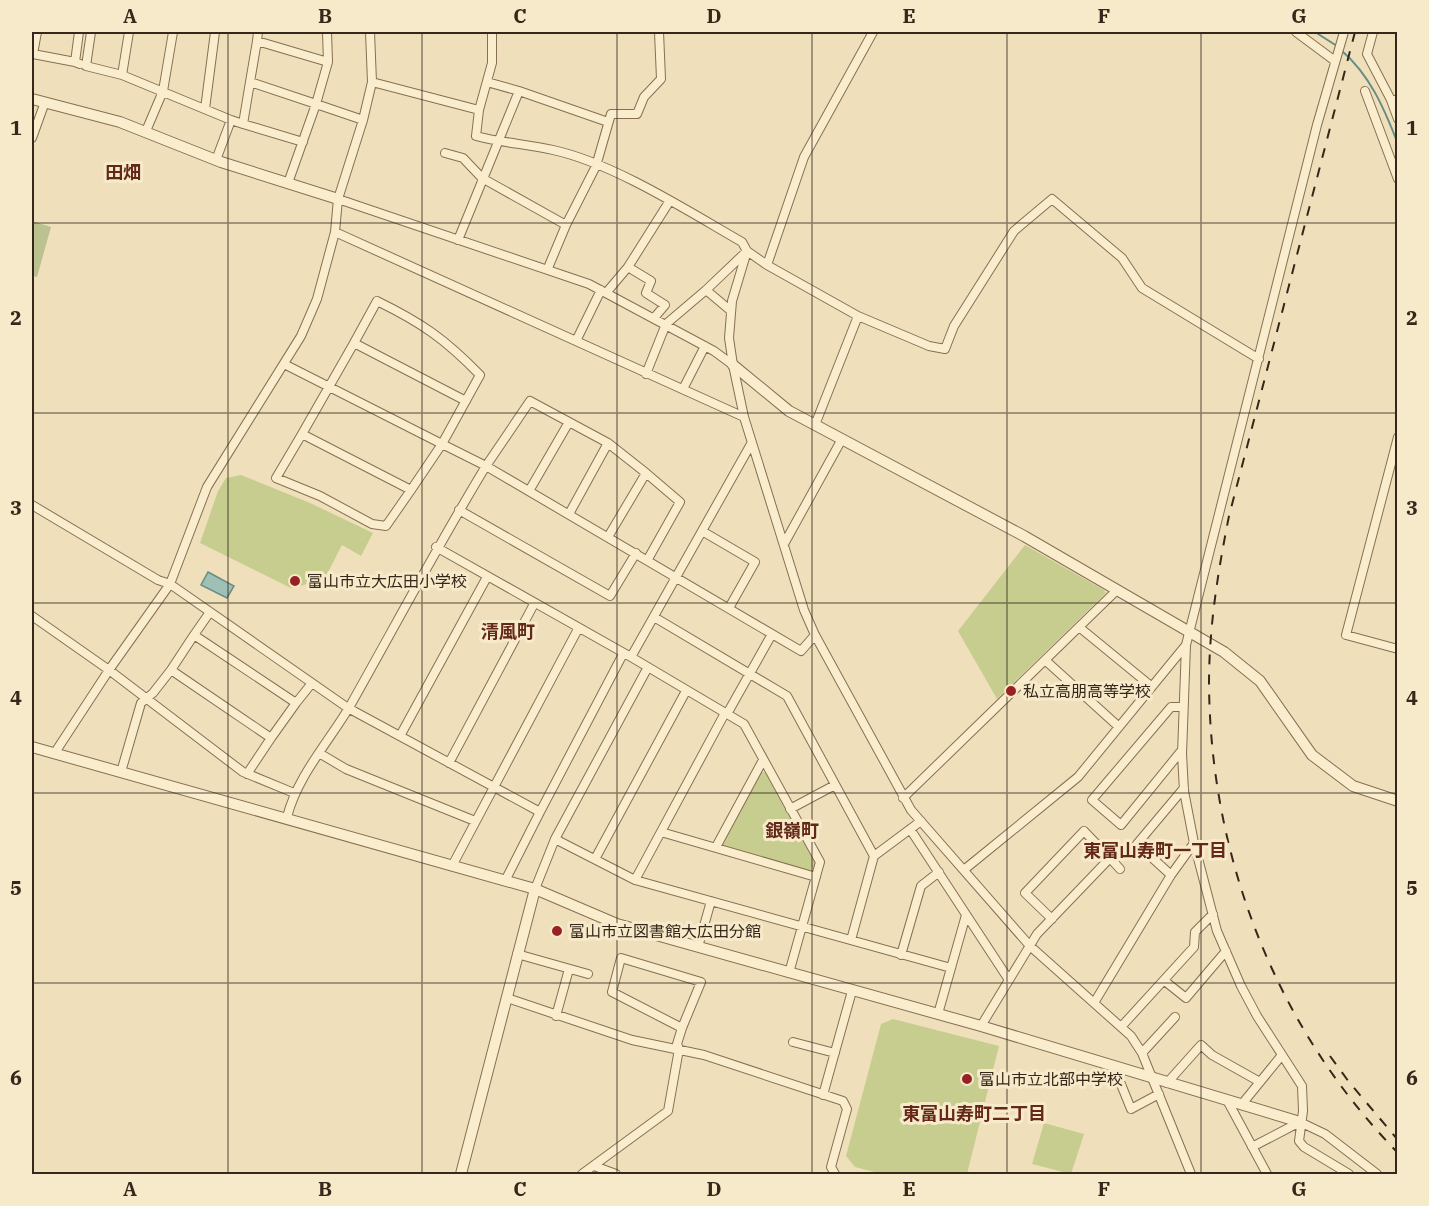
<svg xmlns="http://www.w3.org/2000/svg" width="1429" height="1206" font-family="'IBM Plex Serif','Noto Sans JP',serif">
	<rect width="100%" height="100%" fill="#efe0bb"/>
	<path fill="#c6cd8f" d="M241 475 310 503 373 533 361 556 342 545 324 580 291 588 200 543 218 491 226 478Z
		M1025 545 1104 590 1106 593 997 699 958 631Z
		M759 772H765L816 865 808 872 719 846Z
		M893 1019 999 1046 967 1174H882L855 1167 846 1156 881 1024Z
		M1044 1123 1084 1134 1071 1174 1032 1164Z"/>
	<path fill="#bbc18f" d="M32 221 51 227 37 277 33 276 32 282Z"/>
	<path fill="#9fc0b6" stroke="#678d84" stroke-width="1.5" d="M208 572 234 586 227 598 201 585Z"/>
	<g fill="none" stroke-linecap="round" stroke-linejoin="round">
		<path stroke="#678d84" stroke-width="2" d="M1315 32 1337 46
			M1341 50C1370 75 1384 108 1398 144"/>
		<g stroke="#876f54" stroke-width="10">
			<path id="minor" d="M37 32 33 54 75 62
				M79 32 75 62 80 64
				M91 32 86 66 122 75
				M129 32 122 75 231 120
				M327 32 328 62
				M1296 32 1335 61
				M1373 32 1367 54 1391 100H1398
				M257 41 258 32
				M250 82 257 41 328 62 316 104 250 82 243 124 303 142
				M372 82 479 110 476 136C502 143 527 144 553 150 613 163 688 211 742 242L747 251 767 265 804 157 873 32
				M519 91 608 122
				M1365 91 1398 179
				M1391 100 1398 119
				M205 109 215 32
				M479 110 492 63V32
				M146 131 163 91 173 32
				M32 138 45 102
				M445 153 463 158 482 178 566 225 548 268
				M216 160 231 120 243 124
				M288 183 316 104 363 120
				M338 199 589 284 714 351 733 365
				M566 225 596 166 611 114H637L644 97 661 79 659 32
				M335 232 744 417
				M458 240 519 91 487 82
				M747 251 732 301 729 338 733 365 744 417 804 610 815 635 911 810 1030 946 1131 1036 1142 1053 1191 1174
				M767 265 858 316 815 425
				M628 267 669 202
				M706 290 747 251
				M606 293 628 267 651 281 646 293 665 305 654 318
				M858 316 929 346 945 349 954 326 1014 231 1052 199 1122 258 1142 288 1259 359
				M576 341 601 290
				M284 364 442 444 411 490
				M646 374 666 324 706 290 731 311
				M683 389 705 346
				M466 401 354 343 377 301C422 323 445 339 480 375L442 444 486 466 530 401 569 422 529 491
				M569 422 608 443 569 514
				M302 434 276 478 320 496 372 524 386 526 411 490 302 434 354 343
				M1398 437 1346 635 1398 649
				M646 473 680 502 648 559
				M32 505 158 580 170 584 348 708 540 812 505 881
				M459 510 610 596 636 553
				M702 531 755 562 729 608
				M608 537 646 473 608 443
				M784 544 842 439
				M436 547 631 657 744 724 820 862 789 973
				M32 616 109 670 243 772 294 793
				M654 617 787 696 874 856
				M1079 627 1151 686
				M194 635 210 612
				M1186 645 1182 754 1184 791 1194 843 1217 931 1241 986 1257 1016 1302 1086 1303 1111 1299 1141 1304 1147 1349 1174
				M631 657 751 444
				M1045 660 1119 727
				M171 670 194 635 296 703 271 738
				M296 703 312 683
				M727 714 772 634
				M400 736 487 577
				M1182 750 1121 825 1092 800 1171 707H1183
				M319 753 346 769 475 821
				M54 754 109 670 170 584 207 487 301 336 317 299 335 232 338 199 363 120 372 82 370 32
				M449 763 534 604
				M121 772 141 703 153 693 171 670 271 738 247 774
				M903 798 1117 590
				M790 809 835 785
				M540 812 623 654
				M287 817C298 775 328 743 350 706 395 626 438 545 486 466L801 651 815 635
				M910 829 1009 980
				M661 832 816 877
				M555 839 635 880 951 968
				M716 847 763 760
				M1110 858 1120 869
				M595 859 686 691
				M452 866 578 629
				M965 869 1078 777 1186 645 1317 125 1344 32
				M1171 875 1137 844 1184 788
				M635 880 725 713
				M535 889 555 839 648 667
				M851 940 874 856 921 821
				M698 947 711 901
				M517 954 588 974
				M901 955 921 886 939 872
				M621 958 701 982 682 1028 612 992Z
				M1166 982 1186 998 1226 951
				M507 998 632 1040 704 1055 843 1101 847 1109 831 1167 835 1174
				M1094 1003 1171 875 1194 843
				M938 1014 966 915
				M556 1016 569 969
				M981 1026 1037 934 1110 858 1084 831 1025 893 1052 919
				M1121 1027 1194 947 1195 932 1213 914
				M793 1042 835 1053
				M1142 1053 1175 1017
				M1114 1067 1131 1109 1159 1094
				M1167 1083 1201 1045 1212 1055 1260 1082
				M823 1095 852 991
				M1227 1100 1267 1174
				M1242 1104 1282 1055
				M1300 1122 1325 1134 1377 1174
				M1252 1147 1300 1122
				M594 1166 616 1174
				M582 1174 668 1111 679 1049 677 1044 682 1028"/>
		</g>
		<g stroke="#876f54" stroke-width="12">
			<path id="tertiary" d="M32 99 120 122 221 162 338 199
				M733 365 789 411 1024 536 1224 652 1260 681 1312 755 1353 786 1398 801
				M32 747 535 889 617 924 981 1026 1300 1122
				M461 1174 535 889"/>
		</g>
		<use href="#minor" stroke="#faedce" stroke-width="8"/>
		<use href="#tertiary" stroke="#faedce" stroke-width="10"/>
		<path stroke="#35271a" stroke-width="2" stroke-dasharray="10 10" stroke-linecap="butt" d="M1355 32 1229 516C1218 571 1209 627 1209 683 1210 857 1276 1028 1398 1153
			M1330 1056 1349 1082 1398 1140"/>
	</g>
	<path fill="none" stroke="#35271a" stroke-width="1.5" stroke-opacity="0.55" d="M228 32V1174M422 32V1174M617 32V1174M812 32V1174M1007 32V1174M1201 32V1174M32 223H1398M32 413H1398M32 603H1398M32 793H1398M32 983H1398"/>
	<g fill="#982223" stroke="#f6eaca" stroke-width="2">
		<circle cx="295" cy="581" r="6"/>
		<circle cx="1011" cy="691" r="6"/>
		<circle cx="557" cy="931" r="6"/>
		<circle cx="967" cy="1079" r="6"/>
	</g>
	<g text-anchor="middle" dominant-baseline="central" stroke-width="6" stroke-linejoin="round" paint-order="stroke">
		<g font-size="16" fill="#35271a" stroke="#f6eaca" text-anchor="start">
			<text x="307" y="581">富山市立大広田小学校</text>
			<text x="1023" y="691">私立高朋高等学校</text>
			<text x="569" y="931">富山市立図書館大広田分館</text>
			<text x="979" y="1079">富山市立北部中学校</text>
		</g>
		<g font-size="18" font-weight="bold" fill="#632818" stroke="#f6eaca">
			<text x="123" y="172">田畑</text>
			<text x="508" y="631">清風町</text>
			<text x="792" y="830">銀嶺町</text>
			<text x="1155" y="850">東富山寿町一丁目</text>
			<text x="974" y="1113">東富山寿町二丁目</text>
		</g>
	</g>
	<rect width="1429" height="1206" fill="none" stroke="#f6eaca" stroke-width="66"/>
	<rect x="33" y="33" width="1363" height="1140" fill="none" stroke="#35271a" stroke-width="2"/>
	<g font-size="20" text-anchor="middle" font-weight="bold" fill="#35271a">
		<text x="130" y="23">A</text>
		<text x="325" y="23">B</text>
		<text x="520" y="23">C</text>
		<text x="714" y="23">D</text>
		<text x="909" y="23">E</text>
		<text x="1104" y="23">F</text>
		<text x="1299" y="23">G</text>
		<text x="16" y="135">1</text>
		<text x="1412" y="135">1</text>
		<text x="16" y="325">2</text>
		<text x="1412" y="325">2</text>
		<text x="16" y="515">3</text>
		<text x="1412" y="515">3</text>
		<text x="16" y="705">4</text>
		<text x="1412" y="705">4</text>
		<text x="16" y="895">5</text>
		<text x="1412" y="895">5</text>
		<text x="16" y="1085">6</text>
		<text x="1412" y="1085">6</text>
		<text x="130" y="1196">A</text>
		<text x="325" y="1196">B</text>
		<text x="520" y="1196">C</text>
		<text x="714" y="1196">D</text>
		<text x="909" y="1196">E</text>
		<text x="1104" y="1196">F</text>
		<text x="1299" y="1196">G</text>
	</g>
</svg>
